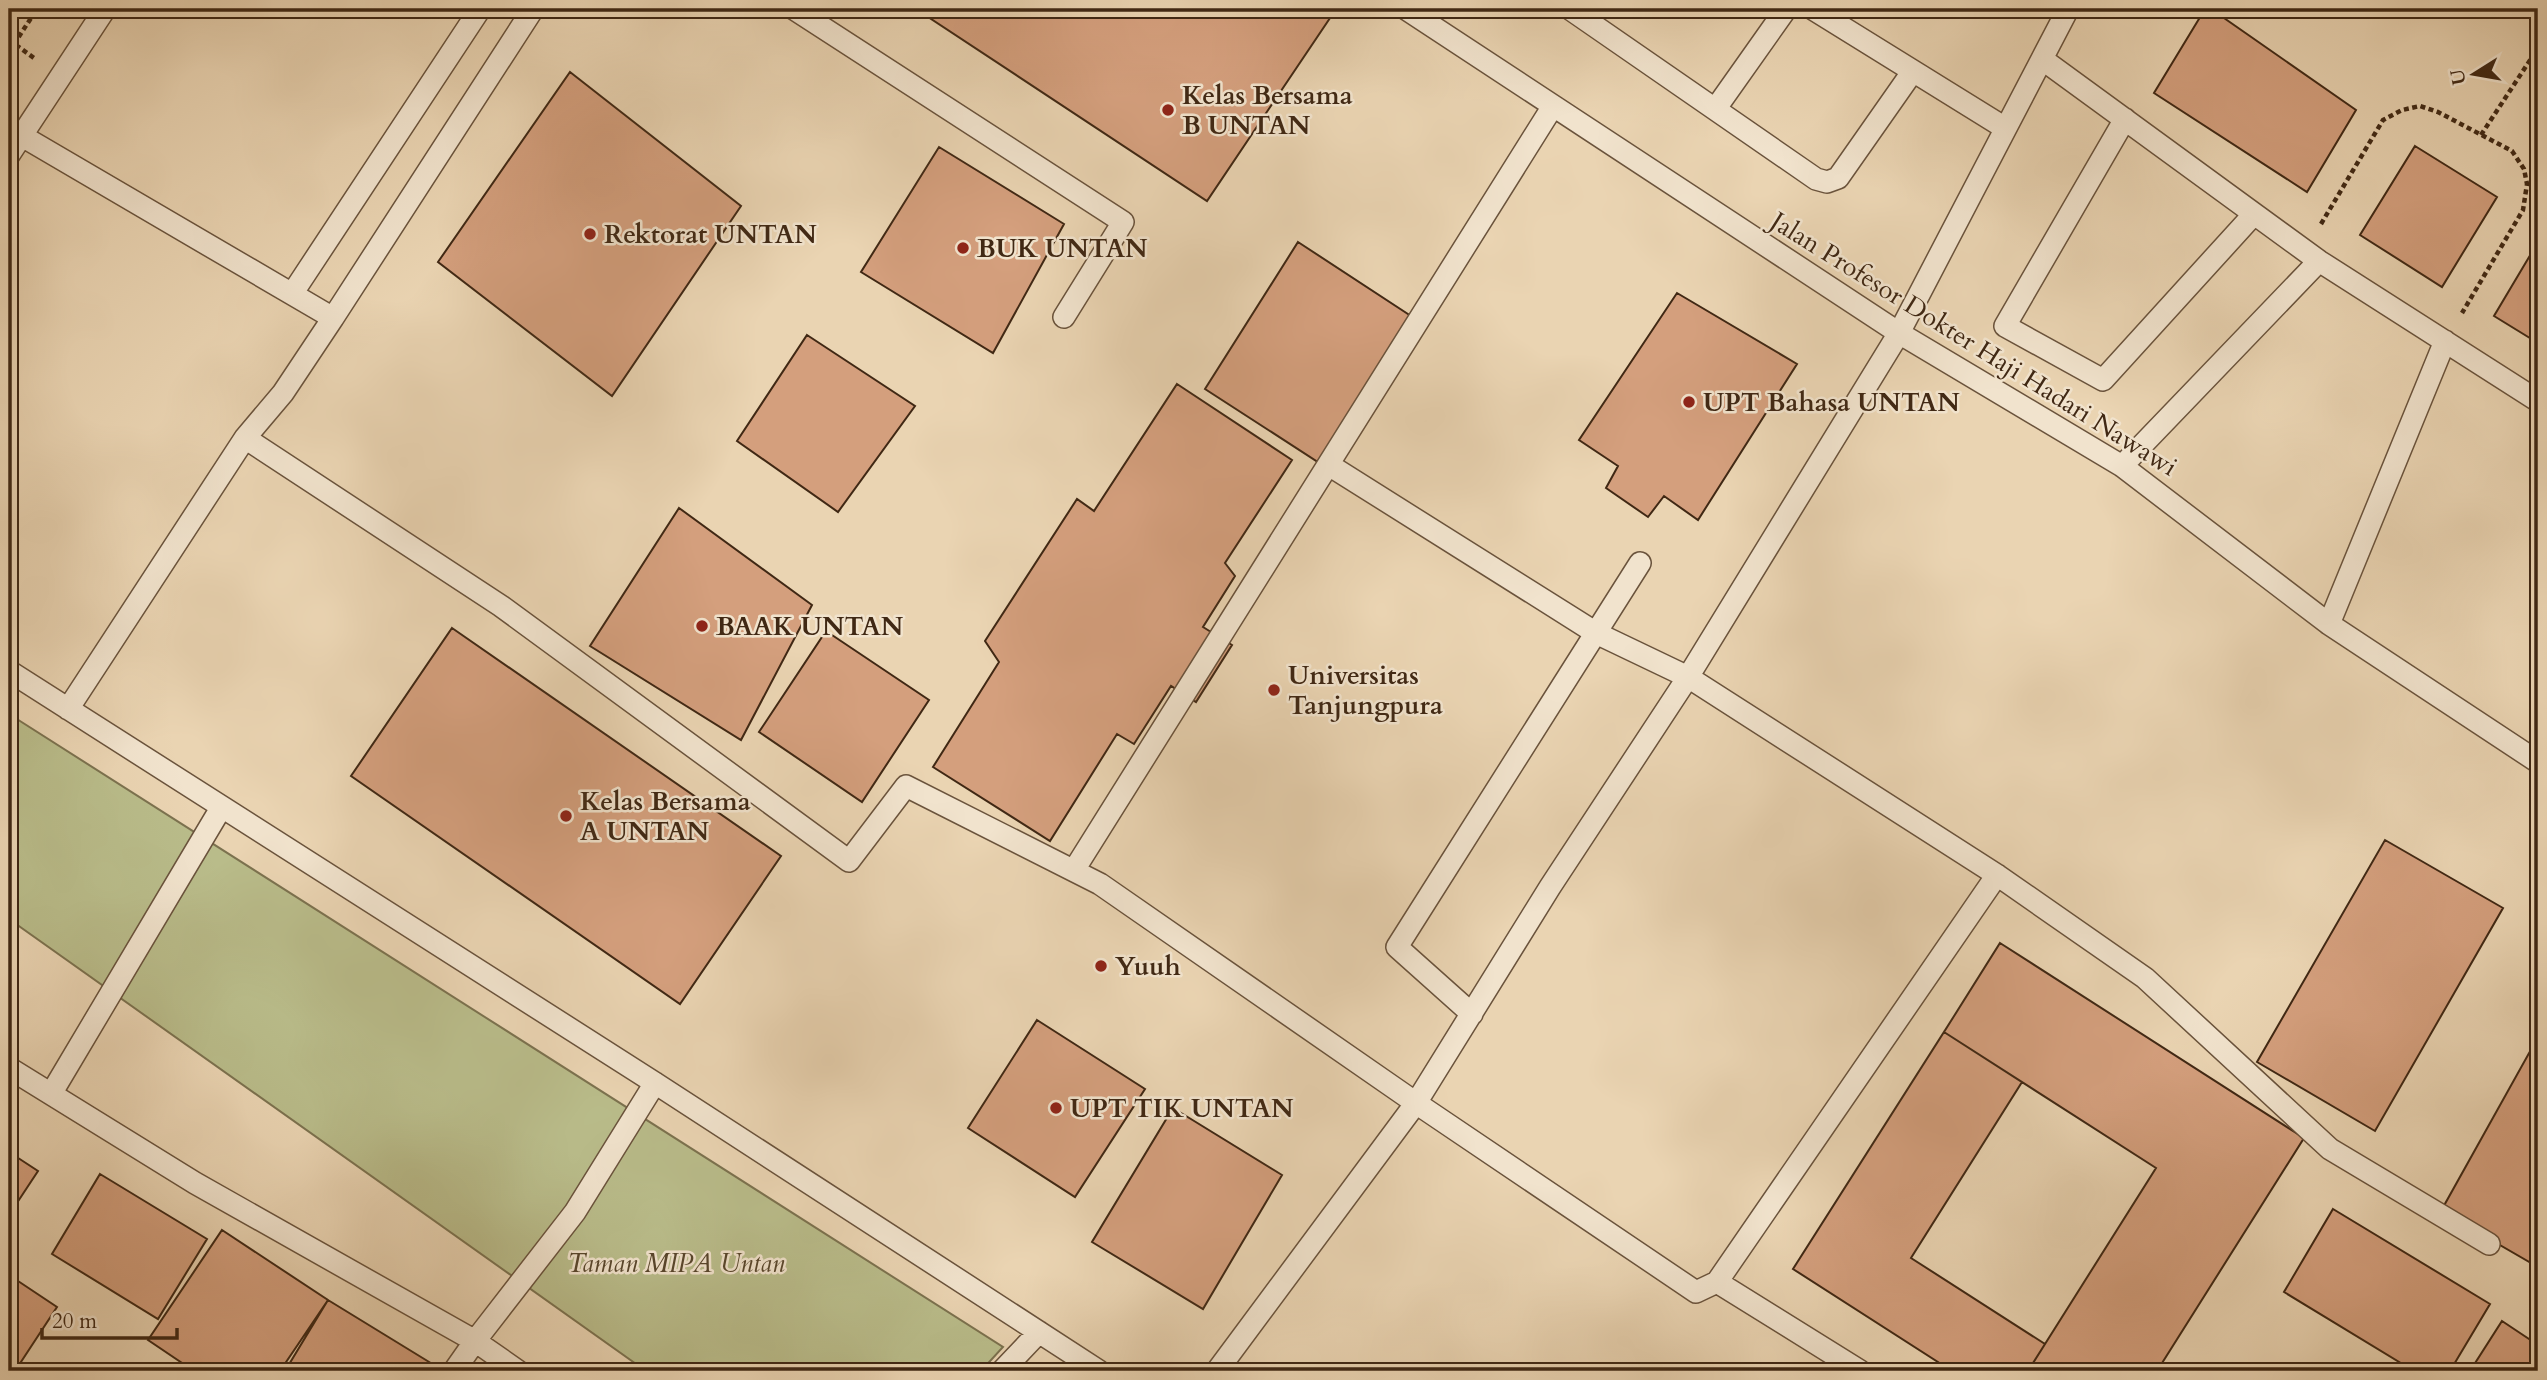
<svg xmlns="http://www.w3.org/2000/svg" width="2547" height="1380" font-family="Cardo,serif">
	<rect width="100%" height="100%" fill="#ead4b2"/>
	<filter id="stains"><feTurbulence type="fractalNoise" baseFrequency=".00286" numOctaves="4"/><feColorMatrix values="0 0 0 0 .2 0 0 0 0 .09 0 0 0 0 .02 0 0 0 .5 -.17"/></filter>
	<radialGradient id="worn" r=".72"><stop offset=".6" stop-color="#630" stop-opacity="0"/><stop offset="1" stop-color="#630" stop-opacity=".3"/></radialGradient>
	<path fill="#b9bc8a" stroke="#7c724f" stroke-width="2" d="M9 714 1003 1347 981 1371H646L9 919Z"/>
	<path fill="#d49f7d" stroke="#402814" stroke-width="2" d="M916 9H1317L1330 18 1207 201Z
		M2205 9H2211L2356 110 2307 192 2154 93Z
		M570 72 741 206 612 396 438 262Z
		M2415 146 2497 197 2442 287 2360 235Z
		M939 147 1064 224 993 353 861 272Z
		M1298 242 1414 318 1321 464 1205 389Z
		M2538 242V343L2494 316Z
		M1677 293 1797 364 1698 520 1664 496 1648 517 1606 488 1618 466 1579 440Z
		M807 335 915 406 838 512 737 441Z
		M1177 384 1292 460 1225 563 1235 576 1203 627 1232 645 1196 702 1171 686 1134 744 1117 734 1050 841 933 767 999 662 985 641 1077 499 1094 511Z
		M679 508 812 605 741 740 590 646Z
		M452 628 781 856 680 1004 351 776Z
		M826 631 929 700 862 802 759 732Z
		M2385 840 2503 908 2375 1131 2257 1062Z
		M2000 943 2304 1138 2157 1371H2028L2156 1168 1944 1032Z
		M1037 1020 1145 1089 1075 1197 968 1128Z
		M1944 1032 2022 1082 1911 1258 2045 1344 2028 1371H1952L1793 1269Z
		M2538 1037V1267L2441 1211Z
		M1173 1108 1282 1175 1203 1309 1092 1242Z
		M9 1152 38 1171 9 1215Z
		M100 1174 207 1239 158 1319 52 1254Z
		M2333 1209 2490 1304 2450 1371H2414L2284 1292Z
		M222 1230 328 1300 280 1371H194L148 1340Z
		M9 1275 57 1307 15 1371H9Z
		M328 1300 434 1365 430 1371H285Z
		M2502 1321 2538 1345V1371H2470Z"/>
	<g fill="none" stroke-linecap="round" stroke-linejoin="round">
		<g stroke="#6a533c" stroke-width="24">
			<path id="lane" d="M794 9 1123 222 1064 317
				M1406 9 1899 333 2122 466 2329 624 2538 762
				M1570 9 1816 179 1827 182 1838 178 1913 71
				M1813 9 2005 128
				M2042 59 2319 261 2538 401
				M1716 108 1786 9
				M2125 119 2005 326 2103 380 2254 214
				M22 136 333 318 283 393 245 438 68 709
				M9 155 105 9
				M292 294 480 9
				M333 318 533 9
				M245 438 501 606 849 861 906 786 1100 884 1416 1103 1696 1292 1717 1282 1997 875
				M1329 465 1596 633 1688 677 1997 875 2145 978 2330 1149 2489 1244
				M2122 466 2319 261
				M2329 624 2445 341
				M9 671 655 1083 1099 1371
				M1074 870 1553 106
				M1472 1014 1397 947 1640 563
				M9 1068 195 1183 475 1341 575 1212 655 1083
				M51 1094 221 808
				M1717 1282 1860 1371
				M454 1371 475 1341 518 1371
				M1002 1371 1039 1332
				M1217 1371 1416 1103 1550 887 1688 677 1899 333 2068 9"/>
		</g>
		<path stroke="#402814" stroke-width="4.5" stroke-dasharray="5 3.5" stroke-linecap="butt" d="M9 40 34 58
			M14 44 37 9
			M2481 135 2538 48
			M2321 224 2383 120 2402 110 2420 106 2438 112 2512 151 2524 169 2527 184 2523 210 2462 313"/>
		<use href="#lane" stroke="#f1e3cd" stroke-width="21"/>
	</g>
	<g fill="#8f2418" stroke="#f1e3cd" stroke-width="2.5">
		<circle cx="1168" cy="110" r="7"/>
		<circle cx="590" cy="234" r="7"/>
		<circle cx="963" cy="248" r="7"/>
		<circle cx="1689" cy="402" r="7"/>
		<circle cx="702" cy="626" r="7"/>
		<circle cx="1274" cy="690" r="7"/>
		<circle cx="566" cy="816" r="7"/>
		<circle cx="1101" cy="966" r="7"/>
		<circle cx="1056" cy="1108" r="7"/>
	</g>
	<g text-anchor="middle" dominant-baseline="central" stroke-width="5" stroke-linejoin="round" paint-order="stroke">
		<g font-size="26" font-weight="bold" fill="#402814" stroke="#f1e3cd" text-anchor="start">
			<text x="1182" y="95">Kelas Bersama<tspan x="1182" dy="30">B UNTAN</tspan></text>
			<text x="604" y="234">Rektorat UNTAN</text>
			<text x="977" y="248">BUK UNTAN</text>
			<text x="1703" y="402">UPT Bahasa UNTAN</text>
			<text x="716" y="626">BAAK UNTAN</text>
			<text x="1288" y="675">Universitas<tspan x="1288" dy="30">Tanjungpura</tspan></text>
			<text x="580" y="801">Kelas Bersama<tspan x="580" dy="30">A UNTAN</tspan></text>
			<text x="1115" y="966">Yuuh</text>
			<text x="1070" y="1108">UPT TIK UNTAN</text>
		</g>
		<g font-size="26" fill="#402814" stroke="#f1e3cd">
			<text transform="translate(1974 344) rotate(32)">Jalan Profesor Dokter Haji Hadari Nawawi</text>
		</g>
		<g font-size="26" font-style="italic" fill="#58462c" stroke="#f1e3cd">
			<text x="676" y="1263">Taman MIPA Untan</text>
		</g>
	</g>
	<rect width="2547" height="1380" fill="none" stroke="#ead4b2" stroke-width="35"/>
	<rect x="10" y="10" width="2526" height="1359" fill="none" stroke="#402814" stroke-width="3.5"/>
	<rect x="18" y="18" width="2512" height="1345" fill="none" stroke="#402814" stroke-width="2"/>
	<g transform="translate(2474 74) rotate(259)" stroke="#f1e3cd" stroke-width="5" paint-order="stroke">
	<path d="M0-5L12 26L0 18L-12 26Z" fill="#402814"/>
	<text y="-10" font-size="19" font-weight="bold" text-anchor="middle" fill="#402814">U</text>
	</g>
	<path d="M42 1328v10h135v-10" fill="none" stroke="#402814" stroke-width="3.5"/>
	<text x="52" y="1328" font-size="21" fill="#402814" stroke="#f1e3cd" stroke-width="5" paint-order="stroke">20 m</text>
	<rect width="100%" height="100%" filter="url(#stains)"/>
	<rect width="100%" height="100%" fill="url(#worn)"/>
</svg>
